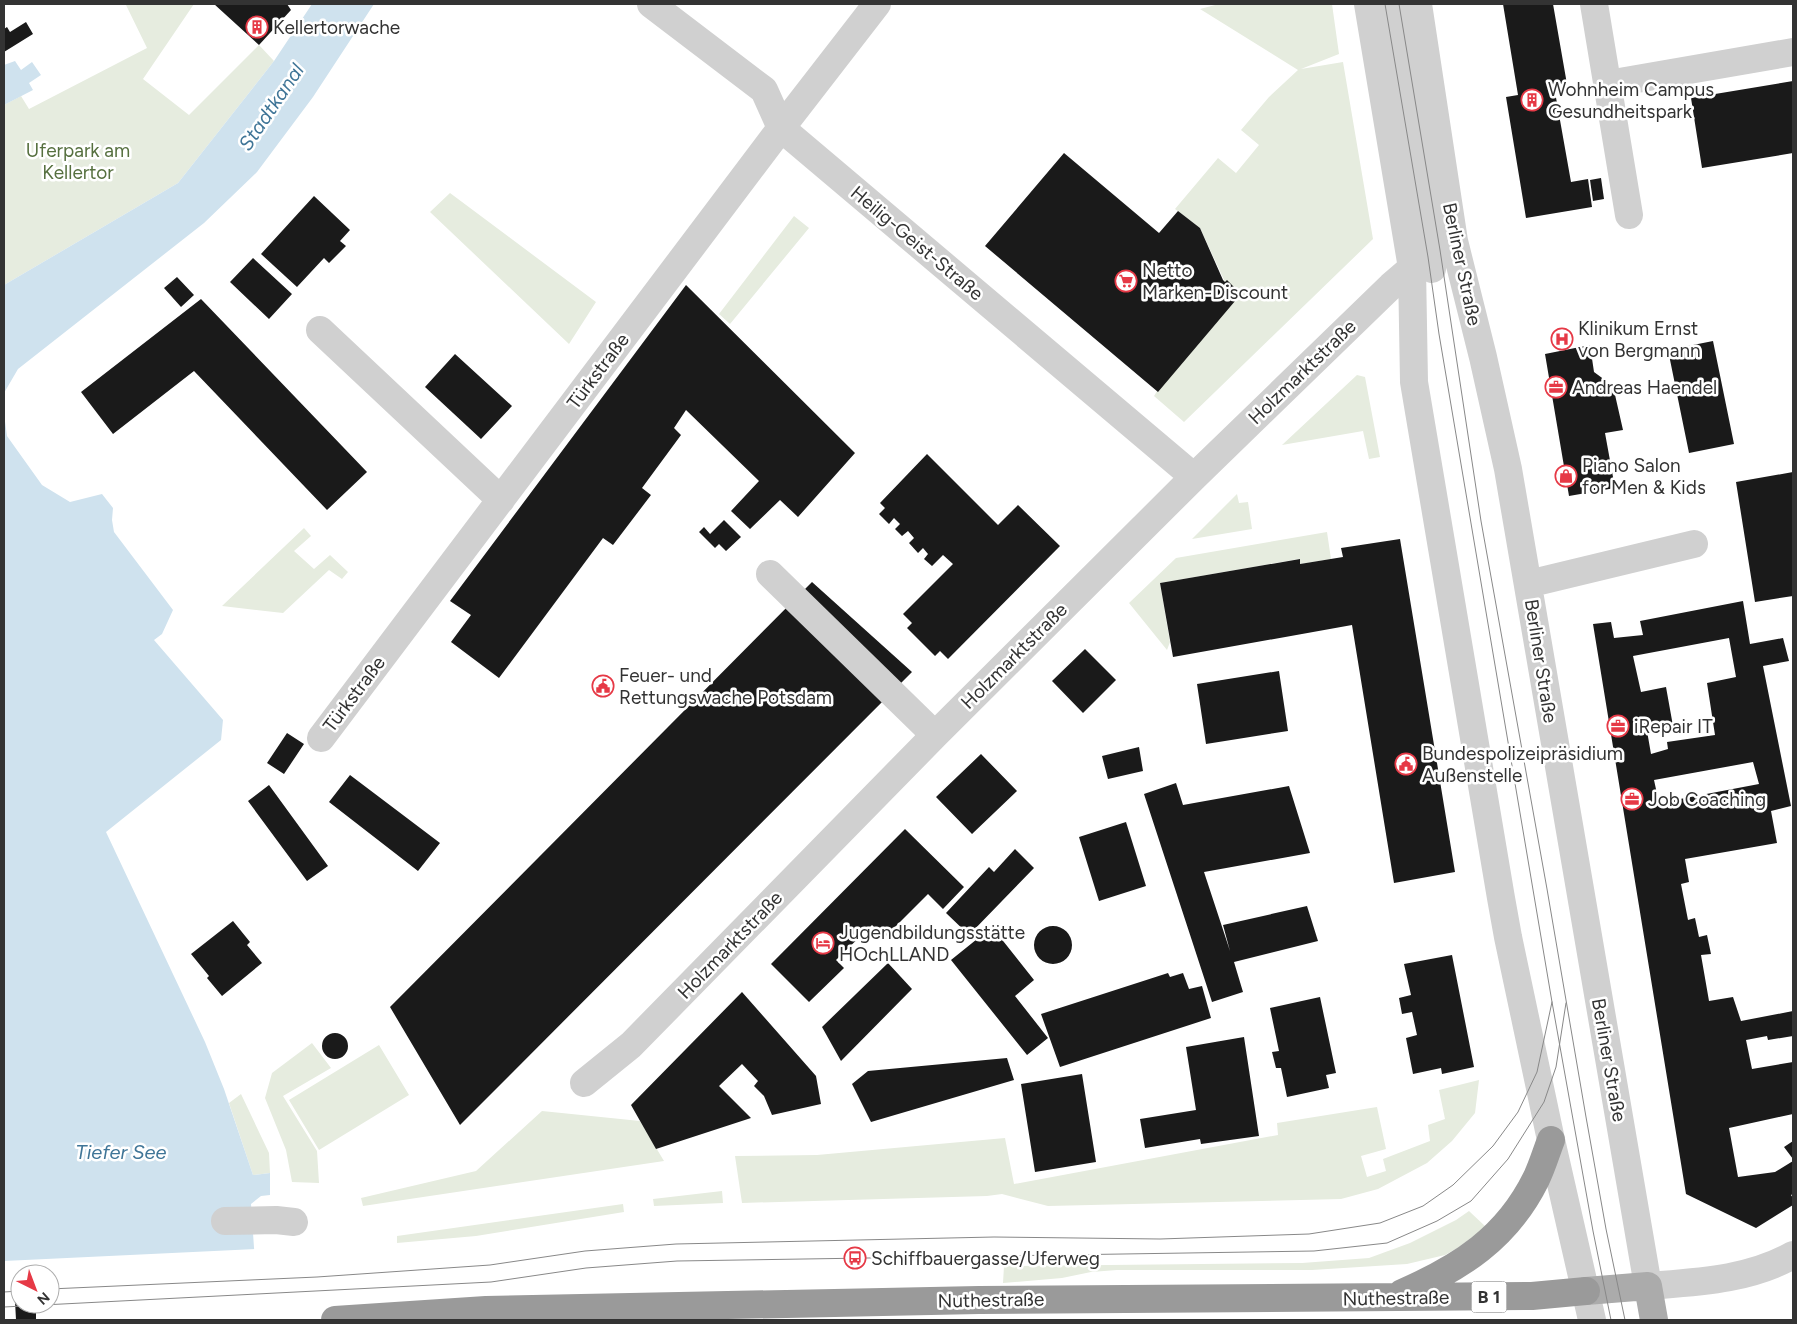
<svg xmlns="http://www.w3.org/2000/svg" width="1797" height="1324" font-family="Figtree,sans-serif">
	<rect width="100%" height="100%" fill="#fff"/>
	<path fill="#e6ecdf" d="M126 4H194L143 79 189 115 259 45 274 61 178 183 4 285V105L21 96 29 109 147 48 126 5Z
		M1219 4H1332L1339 54 1301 69 1343 62 1373 239 1184 422 1154 396 1225 282 1200 228 1175 209 1218 158 1236 173 1259 145 1241 130 1269 97 1298 70 1200 9Z
		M450 193 596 302 569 344 430 212Z
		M794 216 809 228 730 324 719 314Z
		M1357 375 1365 377 1380 457 1369 459 1363 431 1282 445Z
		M1237 494 1239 503 1248 502 1252 529 1192 539Z
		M304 528 311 536 294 551 314 569 330 555 348 572 342 579 329 570 283 613 222 606Z
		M1327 532 1331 559 1300 564 1299 559 1160 583 1170 642 1167 650 1129 603 1176 558Z
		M312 1043 331 1068 283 1096 317 1151 319 1183 292 1182 286 1150 265 1098 272 1073Z
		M379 1045 409 1095 319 1150 289 1100Z
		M1479 1080 1475 1113 1452 1141 1427 1163 1378 1189 1341 1199 1048 1206 1002 1194 987 1196 742 1203 735 1156 817 1155 1005 1138 1014 1184 1278 1135 1277 1123 1377 1107 1386 1149 1361 1156 1367 1177 1386 1171 1383 1159 1430 1141 1428 1125 1445 1119 1439 1090Z
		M241 1094 269 1153 270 1173 253 1175 229 1103Z
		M542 1111 640 1121 664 1161 363 1206 361 1198 476 1171Z
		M722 1191 723 1203 654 1206 653 1199Z
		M623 1204 624 1212 476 1236 397 1243V1236Z
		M1469 1211 1486 1227 1459 1247 1445 1255 1407 1264 1312 1270H1117L1091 1272 1062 1278 1003 1283 1004 1266 1302 1263 1369 1258 1410 1243 1456 1220Z"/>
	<path fill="#cfe2ee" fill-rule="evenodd" d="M312 4H374L313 97 257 172 204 223 18 369 4 393V285L178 183 274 61Z
		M15 61 21 70 32 62 41 75 29 83 33 90 4 105V65Z
		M4 414 7 436 42 485 70 502 102 494 113 508 112 520 114 532 173 610 162 634 154 640 223 720 221 740 106 832 205 1042 224 1089 253 1175 270 1173V1195L261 1196 251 1204 259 1320H4ZM20 1274H50V1304H20Z"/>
	<path fill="#fff" fill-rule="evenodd" d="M257 1249 262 1320H4V1261ZM20 1274H50V1304H20Z"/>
	<path fill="#1a1a1a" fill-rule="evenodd" d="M214 4H287L291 10 259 45Z
		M1503 4H1553L1568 90 1555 92 1571 182 1588 179 1592 207 1526 218 1506 97 1518 95Z
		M26 22 33 34 4 52V29L7 27 10 32Z
		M1793 81V153L1702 168 1691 98Z
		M1064 153 1159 233 1178 211 1200 228 1223 280 1225 282 1227 280 1241 294 1158 392 985 246Z
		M1601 178 1604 199 1593 201 1590 180Z
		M314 196 350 230 340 241 346 246 329 263 324 258 297 287 261 254Z
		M253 258 292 294 269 319 230 282Z
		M177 277 194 295 181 307 164 288Z
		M686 285 855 453 798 517 780 500 750 529 731 511 759 481 686 410 674 428 681 435 642 488 651 495 613 545 603 538 499 678 451 642 471 615 450 601Z
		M201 299 367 472 327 510 194 371 113 434 81 392Z
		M1713 341 1734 444 1689 453 1668 350Z
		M1590 345 1594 372 1613 386 1623 430 1605 433 1615 488 1569 496 1545 354Z
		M455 354 512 406 481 439 425 387Z
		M927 454 998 525 1018 505 1060 546 948 659 940 651 935 656 907 628 912 623 903 614 953 564 943 555 932 566 924 559 928 554 923 548 918 553 909 543 914 538 908 531 902 536 895 529 900 524 894 518 889 524 879 514 885 508 880 503Z
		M1793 472V596L1755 602 1736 482Z
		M724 520 741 537 726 551 719 544 715 548 699 532 704 527 710 534Z
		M1400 539 1455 872 1394 883 1352 625 1173 657 1160 583 1300 559V564L1343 557 1341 548Z
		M812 582 912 672 460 1125 390 1007Z
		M1743 601 1750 644 1783 638 1789 661 1763 666 1791 806 1771 811 1777 843 1685 859 1689 882 1681 884 1688 920 1695 918 1699 937 1707 935 1711 954 1701 955 1709 1001 1733 997 1741 1021 1793 1011V1036L1768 1040 1767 1036 1746 1040 1752 1069 1793 1062V1114L1729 1128 1738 1177 1775 1172 1793 1161V1194L1791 1195 1793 1198V1205L1756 1228 1686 1194 1593 624 1611 622 1614 638 1643 635 1640 621ZM1729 638 1736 677 1707 683 1715 735 1667 742 1668 749 1651 754 1647 731 1673 726 1666 687 1641 692 1633 656ZM1753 762 1759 784 1659 803 1654 780Z
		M1085 649 1116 680 1083 713 1052 681Z
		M1279 671 1288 731 1206 744 1197 684Z
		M287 733 304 744 284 774 267 763Z
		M1139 747 1143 771 1108 779 1102 756Z
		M981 754 1017 791 972 834 936 797Z
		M350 775 440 843 418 871 329 802Z
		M1176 783 1183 805 1289 786 1310 853 1204 872 1230 951 1223 925 1307 906 1318 941 1234 962 1243 992 1212 1002 1144 794Z
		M269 785 328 866 307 881 248 801Z
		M1126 822 1146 886 1099 901 1079 837Z
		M905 829 964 887 943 909 928 894 885 937 872 925 836 960 844 968 809 1002 771 964Z
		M1015 849 1034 868 969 935 946 913 989 867 994 872Z
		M233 921 250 942 247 945 262 963 222 996 207 978 209 976 191 954Z
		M1034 945a19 19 0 1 1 38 0a19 19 0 1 1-38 0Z
		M992 927 1034 980 1015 996 1048 1038 1027 1055 951 960Z
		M1452 955 1474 1067 1442 1074 1441 1068 1413 1074 1406 1038 1417 1035 1412 1012 1402 1014 1399 998 1411 995 1404 964Z
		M888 963 912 989 841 1061 822 1027Z
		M1168 973 1170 977 1183 973 1189 989 1202 986 1211 1018 1060 1067 1041 1014Z
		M742 992 816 1076 821 1104 772 1115 764 1096 754 1086 758 1081 742 1064 719 1086 751 1118 656 1149 631 1105Z
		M1320 997 1336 1073 1326 1075 1329 1088 1287 1097 1281 1068H1276L1272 1052 1279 1051 1270 1008Z
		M322 1046a13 13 0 1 1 26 0a13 13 0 1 1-26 0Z
		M1244 1037 1259 1136 1201 1144 1200 1139 1145 1148 1140 1119 1196 1110 1186 1047Z
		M1007 1058 1014 1080 871 1122 852 1084 868 1071Z
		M1082 1074 1096 1162 1035 1172 1021 1084Z
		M1793 1141V1159L1784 1147Z
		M14 1282H20V1304H36V1320H16Z"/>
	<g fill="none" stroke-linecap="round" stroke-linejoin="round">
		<path stroke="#d0d0d0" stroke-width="28" d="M651 4 764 90 781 128 1194 477
			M1368 4 1412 268 1414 382 1501 898 1508 937 1551 1140 1592 1320
			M1392 4 1434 253 1432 269
			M1418 4 1454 241 1483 357 1508 469 1648 1286C1697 1282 1749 1280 1793 1255
			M1594 4 1629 215
			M1608 84 1793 52
			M320 330 501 500
			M770 574 935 735
			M1528 584 1694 544
			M321 738 781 128 877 4
			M584 1083 631 1045 935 735 1194 477 1391 286 1412 268 1454 241
			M225 1221 276 1220 294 1222"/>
		<path stroke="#ababab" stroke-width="28" d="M1586 1291 1648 1286 1654 1320"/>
		<path stroke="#9a9a9a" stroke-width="28" d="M1402 1293C1460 1268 1507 1238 1536 1179 1542 1167 1546 1153 1551 1140
			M335 1320 486 1310 979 1300 1532 1296 1586 1291"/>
		<path stroke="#888" stroke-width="1" d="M1385 4 1428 257 1439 334 1552 1002 1593 1231 1611 1320
			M1399 4 1440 250 1481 521 1547 889 1586 1117 1606 1229 1625 1320
			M50 1289 317 1277 490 1265 585 1251 676 1244 994 1237 1160 1239 1309 1234 1380 1223 1423 1206 1453 1185 1493 1146 1518 1112 1537 1072 1552 1002
			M4 1292 20 1291
			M4 1307 491 1282 586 1268 677 1261 1314 1251 1387 1243 1437 1221 1471 1201 1508 1159 1544 1102 1556 1067 1566 1003"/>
	</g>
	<defs>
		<g id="building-ring" transform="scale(1.125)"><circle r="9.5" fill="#fff" stroke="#e63946" stroke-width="1.5"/><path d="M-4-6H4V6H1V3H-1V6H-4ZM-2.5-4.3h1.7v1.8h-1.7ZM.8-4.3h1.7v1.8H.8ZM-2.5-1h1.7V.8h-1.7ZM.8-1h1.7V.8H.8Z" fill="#e63946"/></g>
		<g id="supermarket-ring" transform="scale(1.125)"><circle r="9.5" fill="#fff" stroke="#e63946" stroke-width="1.5"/><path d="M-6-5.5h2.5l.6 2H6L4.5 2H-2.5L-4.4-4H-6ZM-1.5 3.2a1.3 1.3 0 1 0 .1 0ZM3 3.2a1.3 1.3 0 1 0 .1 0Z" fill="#e63946"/></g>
		<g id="hospital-ring" transform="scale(1.125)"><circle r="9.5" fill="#fff" stroke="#e63946" stroke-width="1.5"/><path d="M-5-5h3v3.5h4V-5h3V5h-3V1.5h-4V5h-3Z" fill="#e63946"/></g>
		<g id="office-ring" transform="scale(1.125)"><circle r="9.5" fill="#fff" stroke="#e63946" stroke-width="1.5"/><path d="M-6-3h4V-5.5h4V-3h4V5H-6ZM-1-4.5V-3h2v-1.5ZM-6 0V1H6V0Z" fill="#e63946"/></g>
		<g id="shop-ring" transform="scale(1.125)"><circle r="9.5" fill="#fff" stroke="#e63946" stroke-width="1.5"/><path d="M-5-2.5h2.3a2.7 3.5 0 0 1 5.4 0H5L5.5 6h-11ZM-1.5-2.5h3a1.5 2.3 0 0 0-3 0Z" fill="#e63946"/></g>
		<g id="civic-ring" transform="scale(1.125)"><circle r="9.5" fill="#fff" stroke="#e63946" stroke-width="1.5"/><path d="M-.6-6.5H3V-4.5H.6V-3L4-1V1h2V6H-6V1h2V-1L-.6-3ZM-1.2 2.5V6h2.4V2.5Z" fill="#e63946"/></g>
		<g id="hotel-ring" transform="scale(1.125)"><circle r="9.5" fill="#fff" stroke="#e63946" stroke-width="1.5"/><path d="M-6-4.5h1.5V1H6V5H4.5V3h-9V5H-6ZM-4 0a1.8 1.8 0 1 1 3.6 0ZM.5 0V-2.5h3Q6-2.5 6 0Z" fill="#e63946"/></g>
		<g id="bus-ring" transform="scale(1.125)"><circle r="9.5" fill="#fff" stroke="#e63946" stroke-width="1.5"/><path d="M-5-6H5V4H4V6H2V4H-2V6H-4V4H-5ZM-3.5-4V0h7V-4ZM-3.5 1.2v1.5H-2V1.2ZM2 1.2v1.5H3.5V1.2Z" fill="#e63946"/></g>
	</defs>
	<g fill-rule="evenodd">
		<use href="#building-ring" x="257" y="27"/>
		<use href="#building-ring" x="1532" y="100"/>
		<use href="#supermarket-ring" x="1126" y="281"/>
		<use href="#hospital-ring" x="1562" y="339"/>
		<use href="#office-ring" x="1556" y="387"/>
		<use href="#shop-ring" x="1566" y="476"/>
		<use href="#civic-ring" x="603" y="686"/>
		<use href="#office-ring" x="1618" y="726"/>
		<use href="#civic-ring" x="1406" y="764"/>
		<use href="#office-ring" x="1632" y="799"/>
		<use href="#hotel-ring" x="823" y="943"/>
		<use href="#bus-ring" x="855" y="1258"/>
	</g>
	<g text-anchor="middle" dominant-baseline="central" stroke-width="5" stroke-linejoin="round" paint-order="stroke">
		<rect fill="#fff" stroke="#707070" stroke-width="1" x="1471.5" y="1281.5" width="35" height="31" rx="4"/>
		<g font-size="18" font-weight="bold" fill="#333">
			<text x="1489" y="1297">B 1</text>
		</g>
		<g font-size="19" fill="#333" stroke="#fff" text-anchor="start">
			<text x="273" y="27">Kellertorwache</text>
			<text x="1548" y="89">Wohnheim Campus<tspan x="1548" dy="22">Gesundheitspark</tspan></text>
			<text x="1142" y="270">Netto<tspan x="1142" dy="22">Marken-Discount</tspan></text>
			<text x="1578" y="328">Klinikum Ernst<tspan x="1578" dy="22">von Bergmann</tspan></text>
			<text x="1572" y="387">Andreas Haendel</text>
			<text x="1582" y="465">Piano Salon<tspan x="1582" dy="22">for Men &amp; Kids</tspan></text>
			<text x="619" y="675">Feuer- und<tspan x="619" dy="22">Rettungswache Potsdam</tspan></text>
			<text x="1634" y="726">iRepair IT</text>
			<text x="1422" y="753">Bundespolizeipräsidium<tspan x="1422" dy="22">Außenstelle</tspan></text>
			<text x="1648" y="799">Job Coaching</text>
			<text x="839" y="932">Jugendbildungsstätte<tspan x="839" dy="22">HOchLLAND</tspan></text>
			<text x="871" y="1258">Schiffbauergasse/Uferweg</text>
		</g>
		<g font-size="19" fill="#56703f" stroke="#fff">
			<text x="78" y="150">Uferpark am<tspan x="78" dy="22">Kellertor</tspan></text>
		</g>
		<g font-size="19" fill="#333" stroke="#fff">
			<text transform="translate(917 243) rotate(40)">Heilig-Geist-Straße</text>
			<text transform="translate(1462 264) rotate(78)">Berliner Straße</text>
			<text transform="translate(598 371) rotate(-53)">Türkstraße</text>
			<text transform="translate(1302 372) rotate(-44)">Holzmarktstraße</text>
			<text transform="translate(1014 656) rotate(-45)">Holzmarktstraße</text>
			<text transform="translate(1541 661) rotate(81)">Berliner Straße</text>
			<text transform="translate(354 694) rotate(-53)">Türkstraße</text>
			<text transform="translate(730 945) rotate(-46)">Holzmarktstraße</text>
			<text transform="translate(1609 1060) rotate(80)">Berliner Straße</text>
			<text transform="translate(1396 1298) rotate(-1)">Nuthestraße</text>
			<text transform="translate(991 1300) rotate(-1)">Nuthestraße</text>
		</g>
		<g font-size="20" font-style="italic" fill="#3f7597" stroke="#fff">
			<text transform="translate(271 107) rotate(-56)">Stadtkanal</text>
			<text x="121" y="1152">Tiefer See</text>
		</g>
	</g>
	<rect width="1797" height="1324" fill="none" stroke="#333333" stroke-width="10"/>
	<g transform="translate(35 1289) rotate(138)"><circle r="24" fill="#ffffff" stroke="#adadad"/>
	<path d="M0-4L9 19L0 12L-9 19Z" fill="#e63946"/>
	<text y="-8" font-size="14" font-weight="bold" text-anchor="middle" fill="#333333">N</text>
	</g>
</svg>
